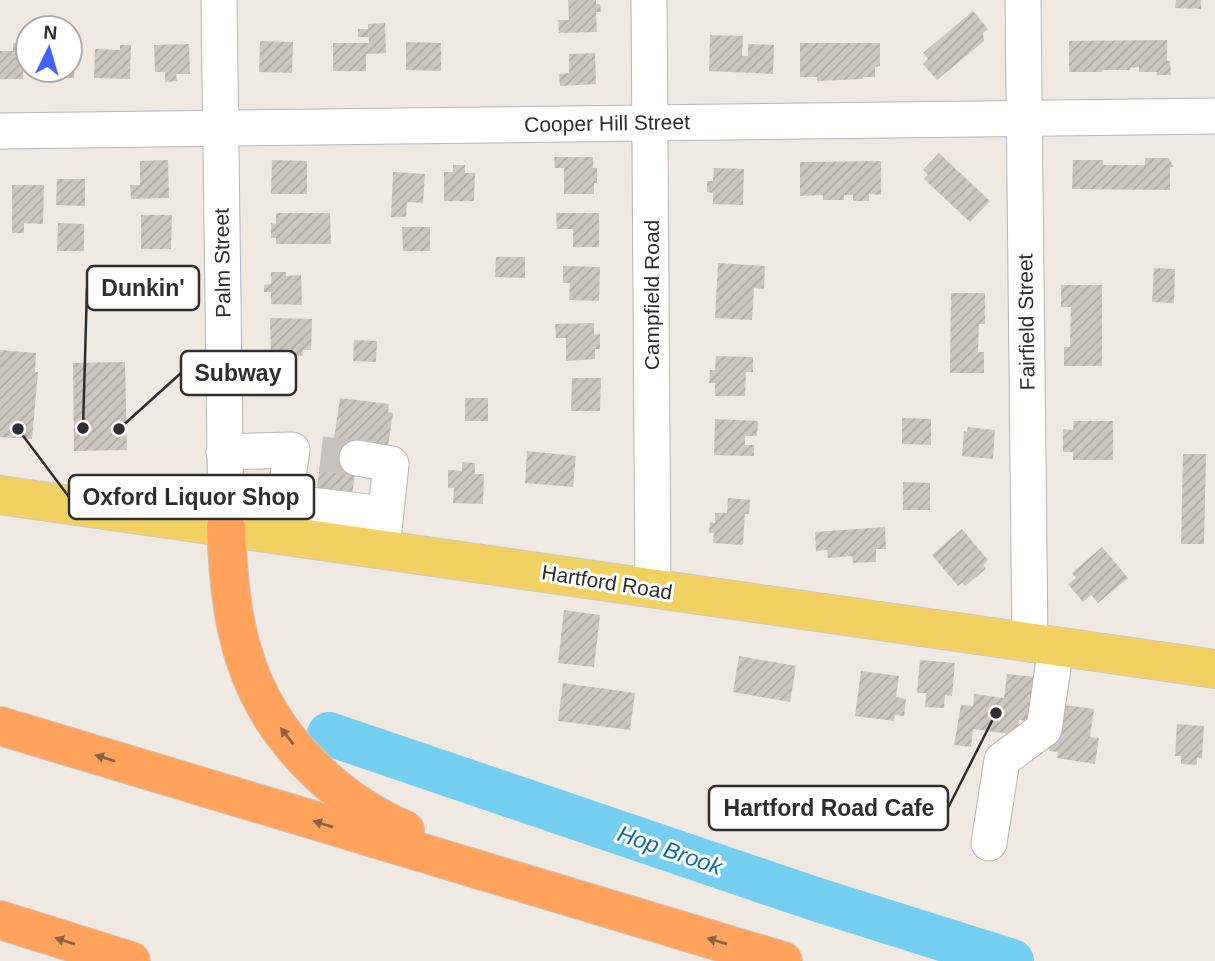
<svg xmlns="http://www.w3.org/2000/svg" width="1215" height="961" font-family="Arial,sans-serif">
	<defs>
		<pattern id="building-hatch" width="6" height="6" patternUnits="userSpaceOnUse" patternTransform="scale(1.75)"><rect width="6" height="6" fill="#cbc7bf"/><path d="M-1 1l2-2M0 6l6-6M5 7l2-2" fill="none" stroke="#afaba4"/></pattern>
	</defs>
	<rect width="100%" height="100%" fill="#efe9e1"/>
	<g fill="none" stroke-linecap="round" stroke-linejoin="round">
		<path stroke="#75cff0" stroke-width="44" d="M329 734 815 899 1012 961"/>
	</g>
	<path fill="url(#building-hatch)" d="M568 0H596V4H600L601 12H596L597 32 559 33 558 20H569Z
		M1176 0H1201V9L1175 8Z
		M973 11 988 29 983 33 984 41 937 80 923 64 928 59 923 53Z
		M385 23 386 53 366 54V71H333V43H369V37H358V29H368V24Z
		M710 35 743 36 742 56H748V44L774 45 773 74 709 71Z
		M1167 40V61H1170L1171 75H1157V72H1139V67L1130 68V70H1102V72H1069V41Z
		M260 41 293 42 292 73 259 72Z
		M406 42 441 43V71L406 70Z
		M13 43H23V79H0V51H13Z
		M800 43H880V66L875 67V77H863V79L817 81V77H800Z
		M189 44 190 74H176L177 81 165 82V72H155L154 45Z
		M70 45H75L74 78H41V70H70Z
		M120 45H131L130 79 94 78 95 49 120 50Z
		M595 53 596 84 560 86 559 74 569 73V54Z
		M939 153 990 201 970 222 924 179 928 175 923 170Z
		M554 157H593V168H597V183H594V194H564V168H555Z
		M1145 158H1168L1174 167H1170V190L1072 189 1073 160H1103V165H1145Z
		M168 160 169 198 131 199 130 185H140V161Z
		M272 160 307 161V194H271Z
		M881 161V195L869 194V201H853V195H844V200H823V195L800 196V162Z
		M453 165H465V173H475L474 201H444V172H453Z
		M714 168 744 169 743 205 713 204V193L707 192V181H713Z
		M393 172 425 174 423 203 407 202 406 217H391Z
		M57 179H85V206L56 205Z
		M12 185H44L43 224 24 223V233H12Z
		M276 213H330L331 244H276V238H271V223L276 224Z
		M556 213H599V247H573V229H557Z
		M141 215H172L171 249H141Z
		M58 223 84 224V251H57Z
		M402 227H430V251H403Z
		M496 257H525V278L495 277Z
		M718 263 765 266 764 289 754 288 752 320 715 318Z
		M563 266 600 267 599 301 569 300 570 283H563Z
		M1154 268 1175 269 1174 303 1152 302Z
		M271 272H286V276L301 275 302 305 271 304V292H264V285L271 284Z
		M1061 285H1102V366H1064V347H1070L1071 307H1061Z
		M951 293H985V324H979L978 352H984V373H950Z
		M270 318 312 319 311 350H303V356L271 355Z
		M594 323V335L600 334V349H595V359L566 361V338H556L555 324Z
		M354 340 377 341 376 362 353 361Z
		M0 350 36 353 35 372H38L32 439 0 437Z
		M716 356 753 357V372H746L745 396H715V383H709L710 370H715Z
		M125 362 127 450 74 451 73 363Z
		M572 378H601L600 411H571Z
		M340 398 389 404 388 412 393 413 388 446 334 439Z
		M465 398H488V421H465Z
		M902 418 931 419V445L902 444Z
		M715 419 758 421 757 436H745V445H754V456L714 455Z
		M1074 421H1113V460H1073V452H1063V429L1073 430Z
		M968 427 995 430 993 459 962 456 964 431 967 432Z
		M323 444 358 448 351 505 315 501Z
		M527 451 576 456 573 487 525 483Z
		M1183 454H1206L1204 544H1181Z
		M462 462 475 463V474H484L483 504 453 503 454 488H448V470L462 471Z
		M903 482 930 483V510H903Z
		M728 498 750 500 749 514H745L743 545 713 543 714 533H709L710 522 715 523V513H727Z
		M885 527 886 549H876V562L853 563 852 556 828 558 827 550 816 551 815 532Z
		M962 529 988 560 983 565 986 569 965 586 962 583 958 586 932 555Z
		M1102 547 1128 578 1098 603 1091 595 1083 602 1068 584 1076 578 1072 573Z
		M564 610 600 615 594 667 558 663Z
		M739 656 796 666 790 702 733 692Z
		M920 660 955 663 952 696 945 695 944 708 925 707 926 693H917Z
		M861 671 899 676 896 697 906 699 904 716 895 715 894 721 855 716Z
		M1007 674 1036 677 1031 721 1019 720 1017 735 973 729 971 747 954 745 961 705 973 706 974 694 1004 698Z
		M563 683 635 693 630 730 558 721Z
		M1056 704 1094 709 1090 737 1099 738 1095 764 1057 758 1058 752 1049 751Z
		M1177 724 1204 726 1202 758H1197V765L1181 764V756H1175Z"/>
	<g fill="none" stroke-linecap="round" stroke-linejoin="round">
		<path stroke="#c8c4bd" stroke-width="35" stroke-dasharray="35 18" stroke-linecap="butt" d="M321 454 357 458"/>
		<g stroke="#b4b7c1" stroke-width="37">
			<path id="minor" d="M219 0 226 527
				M649 0 653 589
				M1023 0 1030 644
				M0 131 1215 116
				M224 452 292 450 279 535
				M357 458 391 464 382 549
				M284 502 385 514
				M989 843 1002 760 1044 729 1056 647"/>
		</g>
		<g stroke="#c9c9c9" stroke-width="40">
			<path id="major" d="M0 495 1215 669"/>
		</g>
		<g stroke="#c9c9c9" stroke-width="40">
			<path id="highway" d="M226 527C228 571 231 617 245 659 269 735 333 799 405 830
				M0 726 783 961
				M0 920 131 961"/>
		</g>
		<use href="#minor" stroke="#fff" stroke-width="35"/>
		<use href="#major" stroke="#f2d163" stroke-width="38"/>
		<use href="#highway" stroke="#ffa35c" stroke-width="38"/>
	</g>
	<defs><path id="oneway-solid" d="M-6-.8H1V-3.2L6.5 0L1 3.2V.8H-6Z" transform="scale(1.75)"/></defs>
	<g fill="#8c6343">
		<use href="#oneway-solid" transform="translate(287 736) rotate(-128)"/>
		<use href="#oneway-solid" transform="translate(105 758) rotate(-163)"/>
		<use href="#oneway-solid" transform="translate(323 824) rotate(-163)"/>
		<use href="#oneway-solid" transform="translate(65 941) rotate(-162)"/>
		<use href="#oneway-solid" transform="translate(717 941) rotate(-163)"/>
	</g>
	<g text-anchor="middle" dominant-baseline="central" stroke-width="6" stroke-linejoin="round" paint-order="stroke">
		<g font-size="21" fill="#2e2e2e" stroke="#fff">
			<text transform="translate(607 123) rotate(-1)">Cooper Hill Street</text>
			<text transform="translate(222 263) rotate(-91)">Palm Street</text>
			<text transform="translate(651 295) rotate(-90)">Campfield Road</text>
			<text transform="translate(1026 322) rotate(-91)">Fairfield Street</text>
			<text transform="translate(607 582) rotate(9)">Hartford Road</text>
		</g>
		<g font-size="23" font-style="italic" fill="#0d6fa3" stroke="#fff">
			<text transform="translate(670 850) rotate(19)">Hop Brook</text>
		</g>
	</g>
	<path fill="none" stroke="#2e2e2e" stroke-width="2.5" d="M83 428L87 288M119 429L181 373M18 429L69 497M996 713L948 808"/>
	<g fill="#2e2e2e" stroke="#fff" stroke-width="2.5">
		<circle cx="83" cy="428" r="7"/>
		<circle cx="119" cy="429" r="7"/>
		<circle cx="18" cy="429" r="7"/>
		<circle cx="996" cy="713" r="7"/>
	</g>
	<g fill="#fff" stroke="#2e2e2e" stroke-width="2.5">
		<rect x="87" y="266" width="112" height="44" rx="7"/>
		<rect x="181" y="351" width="115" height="44" rx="7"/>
		<rect x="69" y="475" width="245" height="44" rx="7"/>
		<rect x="709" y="786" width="239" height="44" rx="7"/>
	</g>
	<g font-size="23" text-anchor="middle" font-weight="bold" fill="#2e2e2e">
		<text x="143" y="296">Dunkin'</text>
		<text x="238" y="381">Subway</text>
		<text x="191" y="505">Oxford Liquor Shop</text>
		<text x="829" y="816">Hartford Road Cafe</text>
	</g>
	<g transform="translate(49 49) rotate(5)"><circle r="33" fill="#ffffff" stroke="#ababab" stroke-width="2"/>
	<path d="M0-5L12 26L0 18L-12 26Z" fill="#4264fb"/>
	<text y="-10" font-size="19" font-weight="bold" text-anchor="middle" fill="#2e2e2e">N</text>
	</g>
</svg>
